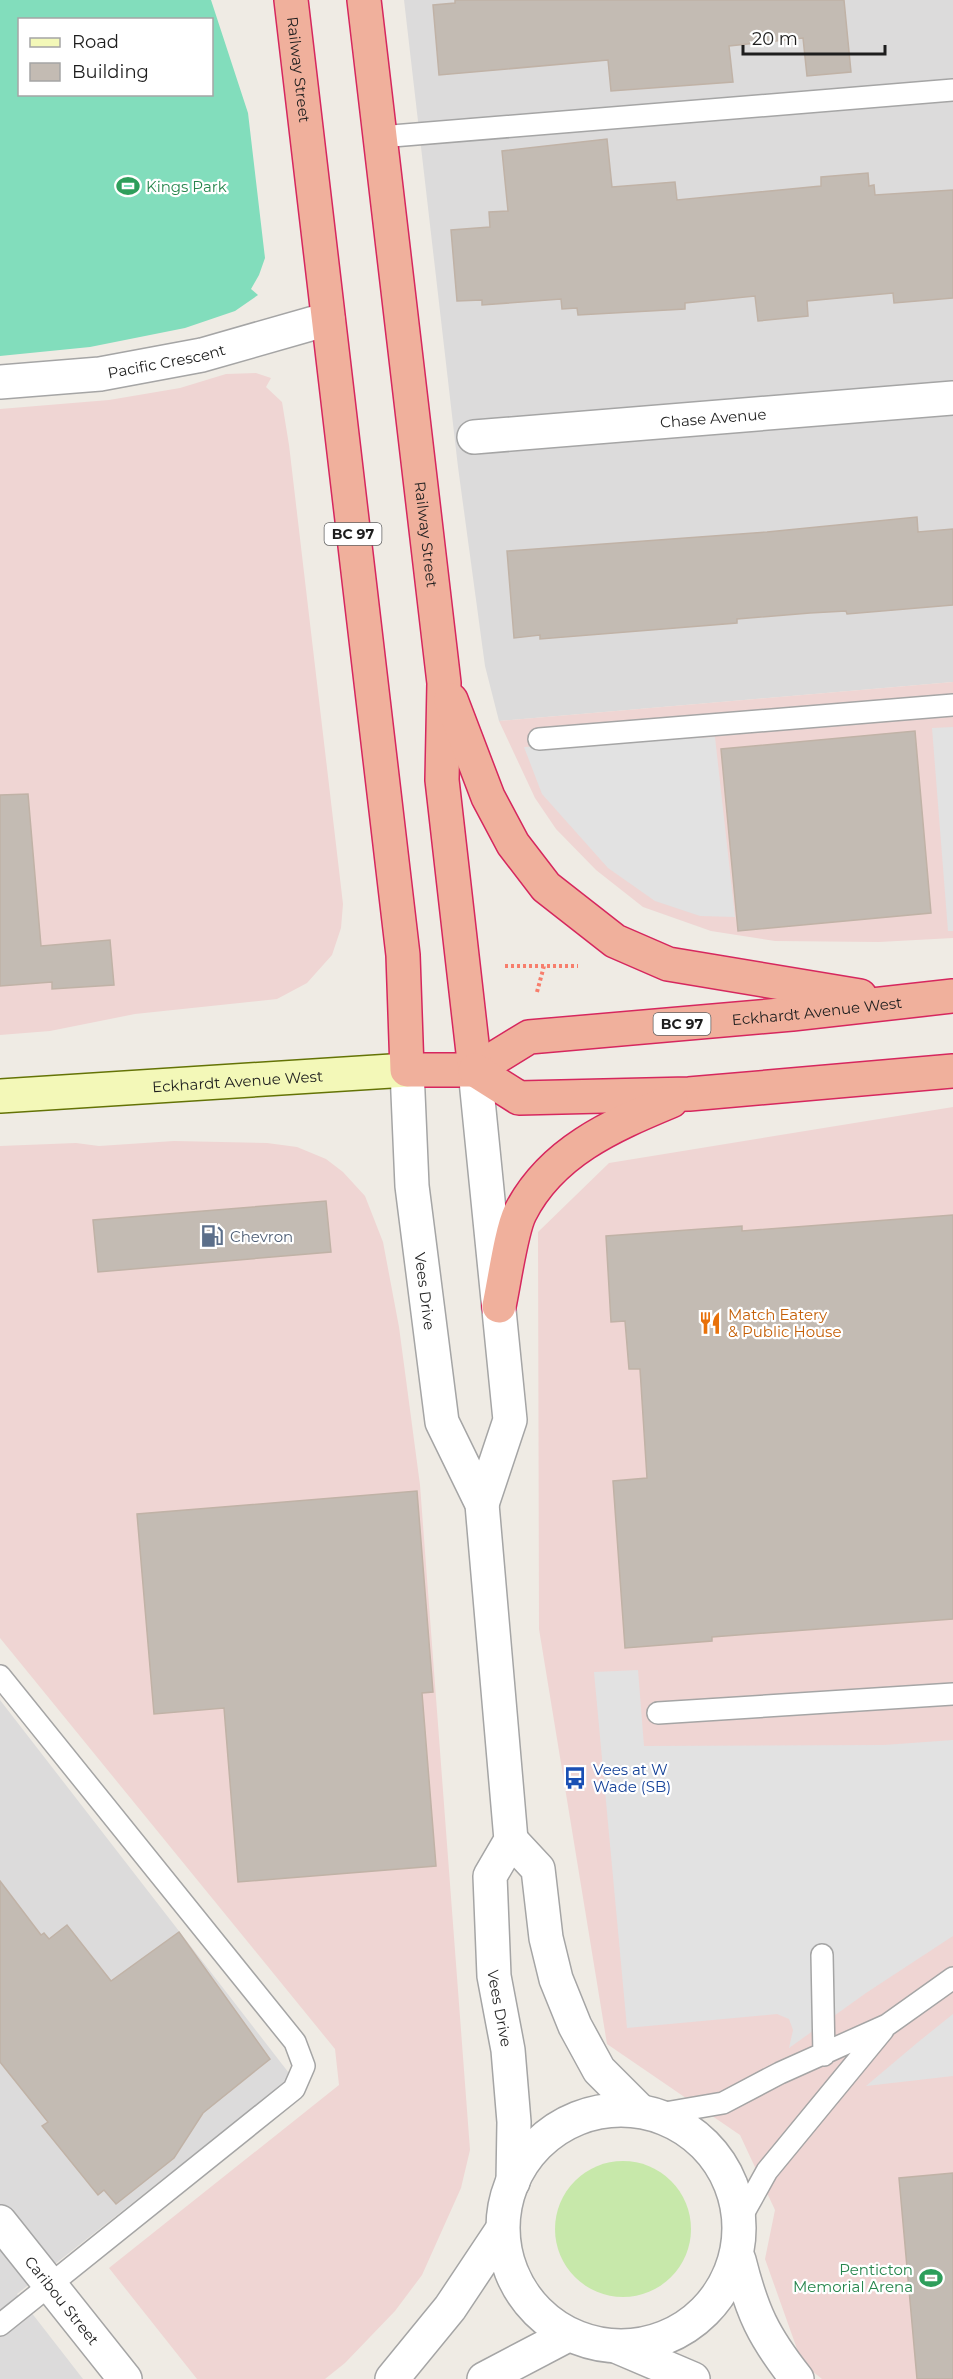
<svg xmlns="http://www.w3.org/2000/svg" width="953" height="2379" font-family="Montserrat,sans-serif">
	<rect width="100%" height="100%" fill="#efebe4"/>
	<path fill="#dcdbdb" d="M404 0H953V682L499 721 485 666 458 467Z
		M0 1700 292 2077 17 2294 83 2379H0Z"/>
	<path fill="#efd5d3" d="M256 373 271 378 266 387 282 402 289 445 343 904 341 928 332 955 307 983 277 999 135 1014 50 1031 0 1035V409L109 400 180 388 226 374Z
		M953 682V938L879 942 775 941 711 931 643 907 596 870 556 829 535 798 499 721Z
		M953 1107V2379H822L802 2363 765 2259 775 2210 740 2135 607 2044 539 1629 538 1232 609 1163Z
		M174 1141 267 1143 297 1147 326 1159 343 1172 365 1196 383 1242 399 1327 420 1485 470 2150 461 2188 422 2275 395 2311 345 2363 325 2379H197L109 2268 339 2085 335 2049 0 1638V1146L76 1143 99 1146Z"/>
	<path fill="#c7e8aa" d="M555 2229a68 68 0 1 1 136 0a68 68 0 1 1-136 0Z"/>
	<path fill="#82ddbc" fill-rule="evenodd" d="M0 0H211L248 113 265 258 259 275 251 289 258 295 235 311 185 328 90 347 0 356ZM20 20H212V94H20Z"/>
	<path fill="#e2e2e2" d="M953 727V931H948L932 728Z
		M715 737 735 917 700 916 655 901 608 868 542 794 524 747Z
		M638 1670 644 1746 884 1745 953 1740V1936L866 1993 789 2048 793 2030 789 2019 777 2014 627 2028 594 1672Z
		M953 2014V2076L866 2086 917 2043Z"/>
	<path fill="#c3bbb3" stroke="#c0b2a6" stroke-width="1.5" d="M455 0H844L851 72 807 76 803 38 729 46 733 82 611 91 608 60 439 75 433 5 455 3Z
		M607 139 612 187 675 182 677 200 821 186V177L868 173 869 186 874 185 875 195 953 190V298L894 303 893 293 807 301 808 316 758 321 755 296 685 303V309L578 315 577 308 562 309 561 299 482 305V300L457 301 451 230 490 227 489 212 508 211 502 151Z
		M917 517 918 532 953 529V605L847 614 846 611 810 613 737 619V623L540 639V635L514 638 507 551 767 532Z
		M915 731 931 913 738 931 721 749Z
		M28 794 41 946 110 940 114 985 52 989V982L0 986V795Z
		M326 1201 331 1252 98 1272 93 1220Z
		M953 1215V1619L712 1637V1641L625 1648 613 1481 647 1478 640 1369H629L625 1321 611 1322 606 1236 742 1226V1231Z
		M417 1491 433 1692 422 1693 436 1866 238 1882 224 1708 154 1714 137 1514Z
		M0 1881 41 1935 44 1933 49 1939 67 1925 111 1981 179 1932 270 2059 203 2113 174 2158 116 2204 104 2190 98 2195 42 2126 48 2122 0 2062Z
		M953 2173V2379H917L899 2178Z"/>
	<g fill="none" stroke-linecap="round" stroke-linejoin="round">
		<g stroke="#a5a5a5" stroke-width="24">
			<path id="service" d="M380 137 953 90
				M539 739 953 705
				M0 1676 295 2042 304 2066 294 2089 0 2325
				M658 1713 953 1694
				M822 1955 824 2055
				M665 2113 723 2103 780 2073 887 2025 953 1978
				M738 2223 767 2171 883 2030"/>
		</g>
		<g stroke="#a5a5a5" stroke-width="36">
			<g id="minor">
				<path id="s1" d="M0 382 100 374 202 355 328 319"/>
				<path id="s2" d="M474 437 953 398"/>
				<path id="s3" d="M0 2222 125 2379"/>
			</g>
		</g>
		<g stroke="#a5a5a5" stroke-width="36">
			<g id="tertiary">
				<path id="s4" d="M407 1070 412 1186 442 1422 482 1504 511 1840 490 1876 494 1976 508 2050 514 2122 513 2182"/>
				<path d="M475 1070 510 1420 482 1504"/>
				<path d="M511 1840 538 1869 546 1938 556 1979 575 2026 599 2070 637 2108"/>
				<circle cx="621" cy="2228" r="118"/>
				<path d="M739 2260C752 2312 763 2336 797 2379"/>
				<path d="M618 2347 693 2379"/>
				<path d="M392 2379 450 2308 500 2233"/>
				<path d="M484 2379 566 2336"/>
			</g>
		</g>
		<g stroke="#647306" stroke-width="36">
			<g id="secondary">
				<path id="s5" d="M0 1096 407 1070"/>
			</g>
		</g>
		<g stroke="#d6275e" stroke-width="36">
			<g id="trunk">
				<path id="s6" d="M291 0 403 955 407 1070H475L529 1037 792 1014 953 996"/>
				<path id="s7" d="M364 0 444 683 442 780 475 1070"/>
				<path d="M451 700 488 797 513 844 546 887 615 941 668 964 860 996"/>
				<path d="M475 1070 519 1098 689 1094 953 1071"/>
				<path d="M499 1306C504 1283 511 1231 520 1213 551 1152 611 1126 671 1101"/>
			</g>
		</g>
		<path stroke="#f77e6c" stroke-width="4" stroke-dasharray="3 3" stroke-linecap="butt" d="M505 966H578
			M537 992 544 966"/>
		<use href="#service" stroke="#fff" stroke-width="21"/>
		<use href="#minor" stroke="#fff" stroke-width="33"/>
		<use href="#tertiary" stroke="#fff" stroke-width="33"/>
		<use href="#secondary" stroke="#f3f8b8" stroke-width="33"/>
		<use href="#trunk" stroke="#f0b09c" stroke-width="33"/>
	</g>
	<defs>
		<g id="stadium-bare" transform="scale(1.8)"><path d="M0-5a6.5 5 0 1 0 0 10a6.5 5 0 1 0 0-10ZM-3.5-1.8h7v3.6h-7Z" fill="#2e9e5b" stroke="#fff" stroke-width="2.5" paint-order="stroke"/></g>
		<g id="fuel-bare" transform="scale(1.8)"><path d="M-5.5-6h7V0h2V4h1.3V-2.5L3-4.5l.8-.8L6-3V5H2.5V1h-1V6h-7ZM-4.2-4.7v3.2H.2V-4.7Z" fill="#5c6f8a" stroke="#fff" stroke-width="2.5" paint-order="stroke"/></g>
		<g id="restaurant-bare" transform="scale(1.8)"><path d="M-5-6h1v4h1v-4h1v4h1v-4h1v5L-1.5 .5V6h-2V.5L-5-1ZM5-6V6H3V1.5H1.5Q1.5-4 5-6Z" fill="#e8710a" stroke="#fff" stroke-width="2.5" paint-order="stroke"/></g>
		<g id="bus-bare" transform="scale(1.8)"><path d="M-5-6H5V4H4V6H2V4H-2V6H-4V4H-5ZM-3.5-4V0h7V-4ZM-3.5 1.2v1.5H-2V1.2ZM2 1.2v1.5H3.5V1.2Z" fill="#1a4fb4" stroke="#fff" stroke-width="2.5" paint-order="stroke"/></g>
	</defs>
	<g fill-rule="evenodd">
		<use href="#stadium-bare" x="128" y="186"/>
		<use href="#fuel-bare" x="212" y="1236"/>
		<use href="#restaurant-bare" x="710" y="1323"/>
		<use href="#bus-bare" x="575" y="1778"/>
		<use href="#stadium-bare" x="931" y="2278"/>
	</g>
	<g text-anchor="middle" dominant-baseline="central" stroke-width="4.5" stroke-linejoin="round" paint-order="stroke">
		<g fill="#fff" stroke="#626262" stroke-width="1.5">
			<rect x="324.5" y="523" width="57" height="22" rx="4.5"/>
			<rect x="653.5" y="1013" width="57" height="22" rx="4.5"/>
		</g>
		<g font-size="14" font-weight="bold" fill="#1e1e1e">
			<text x="353" y="534">BC 97</text>
			<text x="682" y="1024">BC 97</text>
		</g>
		<g font-size="15" fill="#1e1e1e" stroke="#fff">
			<text stroke="none"><textPath href="#s6" startOffset="70">Railway Street</textPath></text>
			<text stroke="none"><textPath href="#s1" startOffset="168">Pacific Crescent</textPath></text>
			<text stroke="none"><textPath href="#s2" startOffset="240">Chase Avenue</textPath></text>
			<text stroke="none"><textPath href="#s7" startOffset="538">Railway Street</textPath></text>
			<text stroke="none"><textPath href="#s6" startOffset="1497">Eckhardt Avenue West</textPath></text>
			<text stroke="none"><textPath href="#s5" startOffset="238">Eckhardt Avenue West</textPath></text>
			<text stroke="none"><textPath href="#s4" startOffset="222">Vees Drive</textPath></text>
			<text stroke="none"><textPath href="#s4" startOffset="957">Vees Drive</textPath></text>
			<text stroke="none"><textPath href="#s3" startOffset="100">Caribou Street</textPath></text>
		</g>
		<g font-size="15" fill="#27864d" stroke="#fff" text-anchor="start">
			<text x="146" y="186">Kings Park</text>
			<text x="913" y="2269" text-anchor="end">Penticton<tspan x="913" dy="17">Memorial Arena</tspan></text>
		</g>
		<g font-size="15" fill="#4e5e75" stroke="#fff" text-anchor="start">
			<text x="230" y="1236">Chevron</text>
		</g>
		<g font-size="15" fill="#c56008" stroke="#fff" text-anchor="start">
			<text x="728" y="1314">Match Eatery<tspan x="728" dy="17">&amp; Public House</tspan></text>
		</g>
		<g font-size="15" fill="#164399" stroke="#fff" text-anchor="start">
			<text x="593" y="1769">Vees at W<tspan x="593" dy="17">Wade (SB)</tspan></text>
		</g>
	</g>
	<rect x="18" y="18" width="195" height="78" fill="#ffffff" stroke="#a5a5a5" stroke-width="1.5"/>
	<rect x="30" y="38" width="30" height="9" fill="#f3f8b8" stroke="#a5a5a5" stroke-width="1.5"/>
	<text x="72" y="48" font-size="18" fill="#1e1e1e">Road</text>
	<rect x="30" y="63" width="30" height="18" fill="#c3bbb3" stroke="#a5a5a5" stroke-width="1.5"/>
	<text x="72" y="78" font-size="18" fill="#1e1e1e">Building</text>
	<path d="M743 45v9h142v-9" fill="none" stroke="#1e1e1e" stroke-width="3"/>
	<text x="752" y="45" font-size="18" fill="#1e1e1e" stroke="#ffffff" stroke-width="4.5" paint-order="stroke">20 m</text>
</svg>
